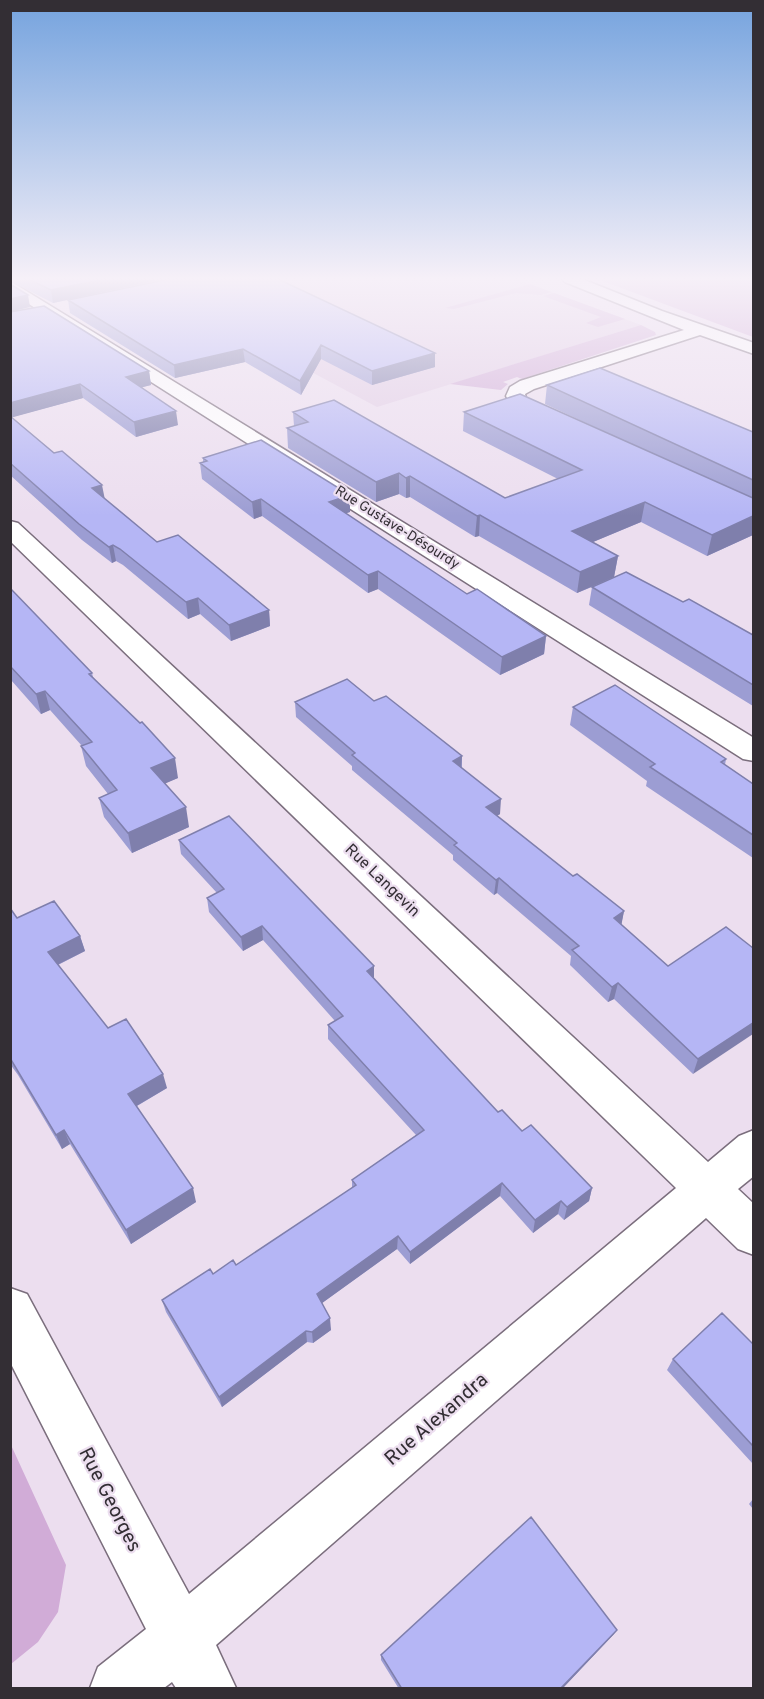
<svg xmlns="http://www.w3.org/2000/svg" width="764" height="1699" font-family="Overpass,sans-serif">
	<rect width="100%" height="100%" fill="#ecdeef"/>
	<path fill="#e2cee5" d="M225 279H516L641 325 377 407 164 293Z"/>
	<path fill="#d1acd7" d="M597 279H753V337Z
		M530 284 551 292 541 295 516 293 454 309 445 308Z
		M554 293 625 319 598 327 586 323 601 317 543 296Z
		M641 325 655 332 656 335 522 379 517 377 503 382 508 384 501 390 450 384Z
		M11 1445 66 1565 58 1612 38 1642 11 1664Z"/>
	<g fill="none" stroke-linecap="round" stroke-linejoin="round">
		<g stroke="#7b6e7d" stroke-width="3">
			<path id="minor" d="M562 279H582L662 311 754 343V354L700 335 534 389 525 394 526 398 558 415 561 419 558 423C542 427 513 411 506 396L510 387 520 381 684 330 565 282Z
				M10 281 754 738V761L743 759 10 292Z
				M10 521 18 523 708 1162 739 1136 754 1130V1176L738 1189 754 1204V1255L738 1249 706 1218 216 1645 236 1688H176L172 1682 164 1688H90L98 1667 146 1629 10 1362V1288L27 1294 189 1594 676 1188 10 541Z"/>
		</g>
		<use href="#minor" fill="#fff" fill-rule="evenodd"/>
	</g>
	<path fill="#9c9dd3" d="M10 279H163L53 303 10 281Z
		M169 279 435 367 372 385 321 359 301 395 245 362 175 378 70 313 68 300Z
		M10 312 149 371 151 385 142 387 178 425 136 437 83 398 12 417 105 499 157 542 269 610 270 626 231 641 200 614 188 619 123 565 116 561 112 563 82 540 10 475Z
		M547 385 753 432V535L707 556 641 522 593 542 618 556 614 577 683 602 753 635V706L589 605 592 587 604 582 577 593 479 536 475 537 410 497 406 498 399 494 376 502 288 448 287 428 294 426 293 412 505 498 558 479 463 431 464 412 601 430 545 404Z
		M203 458 350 512 345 513 467 594 546 636 544 654 500 675 378 589 368 593 262 516 254 519 202 479 200 463 203 462Z
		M10 588 92 673 93 677 178 778 165 783 189 827 132 853 104 817 99 798 108 794 86 766 81 746H82L50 710 41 714 11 680H10Z
		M374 701 462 756V768L500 814 497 816 573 876 624 911 621 925 668 966 753 948 693 1074 614 999 608 1002 570 965 571 956 497 893 494 895 453 860V855L352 770V766L296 717 295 702Z
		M573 707 726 759 725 765 753 784V858L646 786 647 781 570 725Z
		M179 840 374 966V979L498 1112 592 1188 589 1201 564 1220 558 1214 533 1233 500 1196 410 1264 397 1249 322 1303 331 1330 313 1343 307 1342 222 1407 166 1312 162 1300 213 1274 236 1265 352 1188V1180L416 1135 328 1039V1025L335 1021 263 940 243 951 209 912 207 898 217 893 181 854Z
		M10 908 17 918 80 936 85 951 58 965 108 1028 167 1088 137 1106 196 1202 131 1244 70 1144 62 1149 18 1075 10 1064Z
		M753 1344V1464L667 1370 673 1359Z
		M753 1499V1509L749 1504Z
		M617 1630 613 1635 562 1689H399L381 1660V1655Z"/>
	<path fill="#7f7fac" d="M105 279H163L53 303 51 290Z
		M28 295 30 307 10 312V299Z
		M321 345V359L301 395 300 381Z
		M243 349 245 362 175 378 174 365Z
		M435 353V367L372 385V371Z
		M149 371 151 385 128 391 126 377Z
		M80 384 83 398 10 418V403Z
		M176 411 178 425 136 437 134 422Z
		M399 473V494L376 502V482Z
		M410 476V497L406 498V478Z
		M102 485 105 500 92 488Z
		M350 495V512L329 519V502Z
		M261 499 262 516 254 519 252 502Z
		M645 502 641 522 569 552 572 531Z
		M480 515 479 536 475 537 477 516Z
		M753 516V535L707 556 712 535Z
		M113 545 116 561 112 563 109 547Z
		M618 556 614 577 577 593 580 572Z
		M378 571V589L368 593V575Z
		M198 598 200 614 188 619 186 602Z
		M269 610 270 626 231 641 229 625Z
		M546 636 544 654 500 675 502 657Z
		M45 691 50 710 41 714 36 694Z
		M462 756 461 771 453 761Z
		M175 758 178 778 155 788 151 768Z
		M501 799 500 814 485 823 486 807Z
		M186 807 189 827 132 853 128 833Z
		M499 878 497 893 494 895 496 880Z
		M624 911 621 927 614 918Z
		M262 926 263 940 243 951 241 937Z
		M80 936 85 951 53 967 48 952Z
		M374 966V980L367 971Z
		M618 983 614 999 608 1002 612 987Z
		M753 1023V1034L693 1074 698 1059Z
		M163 1074 167 1088 133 1108 128 1094Z
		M64 1130 70 1144 62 1149 56 1135Z
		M502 1183 500 1196 410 1264V1252Z
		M193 1188 196 1202 131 1244 126 1230Z
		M592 1188 589 1201 564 1220 567 1207Z
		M561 1201 558 1214 533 1233 535 1220Z
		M398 1236 397 1249 318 1306 317 1294Z
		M330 1318 331 1330 313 1343 312 1332Z
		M306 1331 307 1342 222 1407 219 1397Z
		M617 1630 613 1635 562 1689H560Z"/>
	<path fill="#b5b6f5" stroke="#7f7fac" stroke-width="1.5" d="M28 279H105L51 290Z
		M169 279H278L435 353 372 371 321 345 300 381 243 349 174 365 68 300Z
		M10 284 28 295 10 299Z
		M44 306 149 371 126 377 176 411 134 422 80 384 10 403V312Z
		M600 368 753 432V480L547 385Z
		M520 394 753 498V516L712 535 645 502 572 531 618 556 580 572 480 515 477 516 410 476 406 478 399 473 376 482 287 428 308 422 293 412 334 400 505 498 582 470 464 412Z
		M10 416 54 453 62 451 102 485 92 488 157 542 178 535 269 610 229 625 198 598 186 602 120 549 113 545 109 547 79 524 10 463Z
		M261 440 350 495 329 502 467 594 477 589 546 636 502 657 378 571 368 575 261 499 252 502 200 463 207 461 203 458Z
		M626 572 683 602 689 599 753 635V685L592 587Z
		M10 588 92 673 89 674 140 723 142 722 175 758 151 768 186 807 128 833 99 798 117 790 81 746 92 742 45 691 36 694 10 666Z
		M347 679 374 701 386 696 462 756 453 761 501 799 486 807 573 876 577 874 624 911 614 918 668 966 726 927 753 948V1023L698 1059 618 983 612 987 572 950 579 946 499 878 496 880 454 845 457 843 352 755 355 753 295 702Z
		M615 685 726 759 721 762 753 784V835L650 767 655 764 573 707Z
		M229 816 374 966 367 971 498 1112 502 1110 522 1131 531 1125 592 1188 567 1207 561 1201 535 1220 502 1183 410 1252 398 1236 317 1294 330 1318 312 1332 306 1331 219 1397 162 1300 210 1269 213 1274 233 1260 236 1265 356 1185 352 1180 424 1130 328 1025 343 1016 262 926 241 937 207 898 224 889 179 840Z
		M54 901 80 936 48 952 108 1028 126 1019 163 1074 128 1094 193 1188 126 1230 64 1130 56 1135 10 1058V908L17 918Z
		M722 1313 753 1344V1446L673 1359Z
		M531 1517 617 1630 560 1689H402L381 1655Z"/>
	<linearGradient id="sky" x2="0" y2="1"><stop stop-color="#75a3de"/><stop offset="0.54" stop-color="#f6f0f8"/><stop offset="1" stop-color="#f6f0f8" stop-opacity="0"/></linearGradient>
	<rect width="764" height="516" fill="url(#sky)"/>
	<g text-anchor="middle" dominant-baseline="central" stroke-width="4.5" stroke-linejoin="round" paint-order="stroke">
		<g font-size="14" fill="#332e34" stroke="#ecdeef">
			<text transform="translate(397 528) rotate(32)">Rue Gustave-Désourdy</text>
		</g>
		<g font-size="16" fill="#332e34" stroke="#ecdeef">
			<text transform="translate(382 881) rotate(44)">Rue Langevin</text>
		</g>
		<g font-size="20" fill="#332e34" stroke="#ecdeef">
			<text transform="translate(437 1420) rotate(-41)">Rue Alexandra</text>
			<text transform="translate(109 1500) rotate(63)">Rue Georges</text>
		</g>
	</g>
	<rect width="764" height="1699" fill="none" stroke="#332e34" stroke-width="24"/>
</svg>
